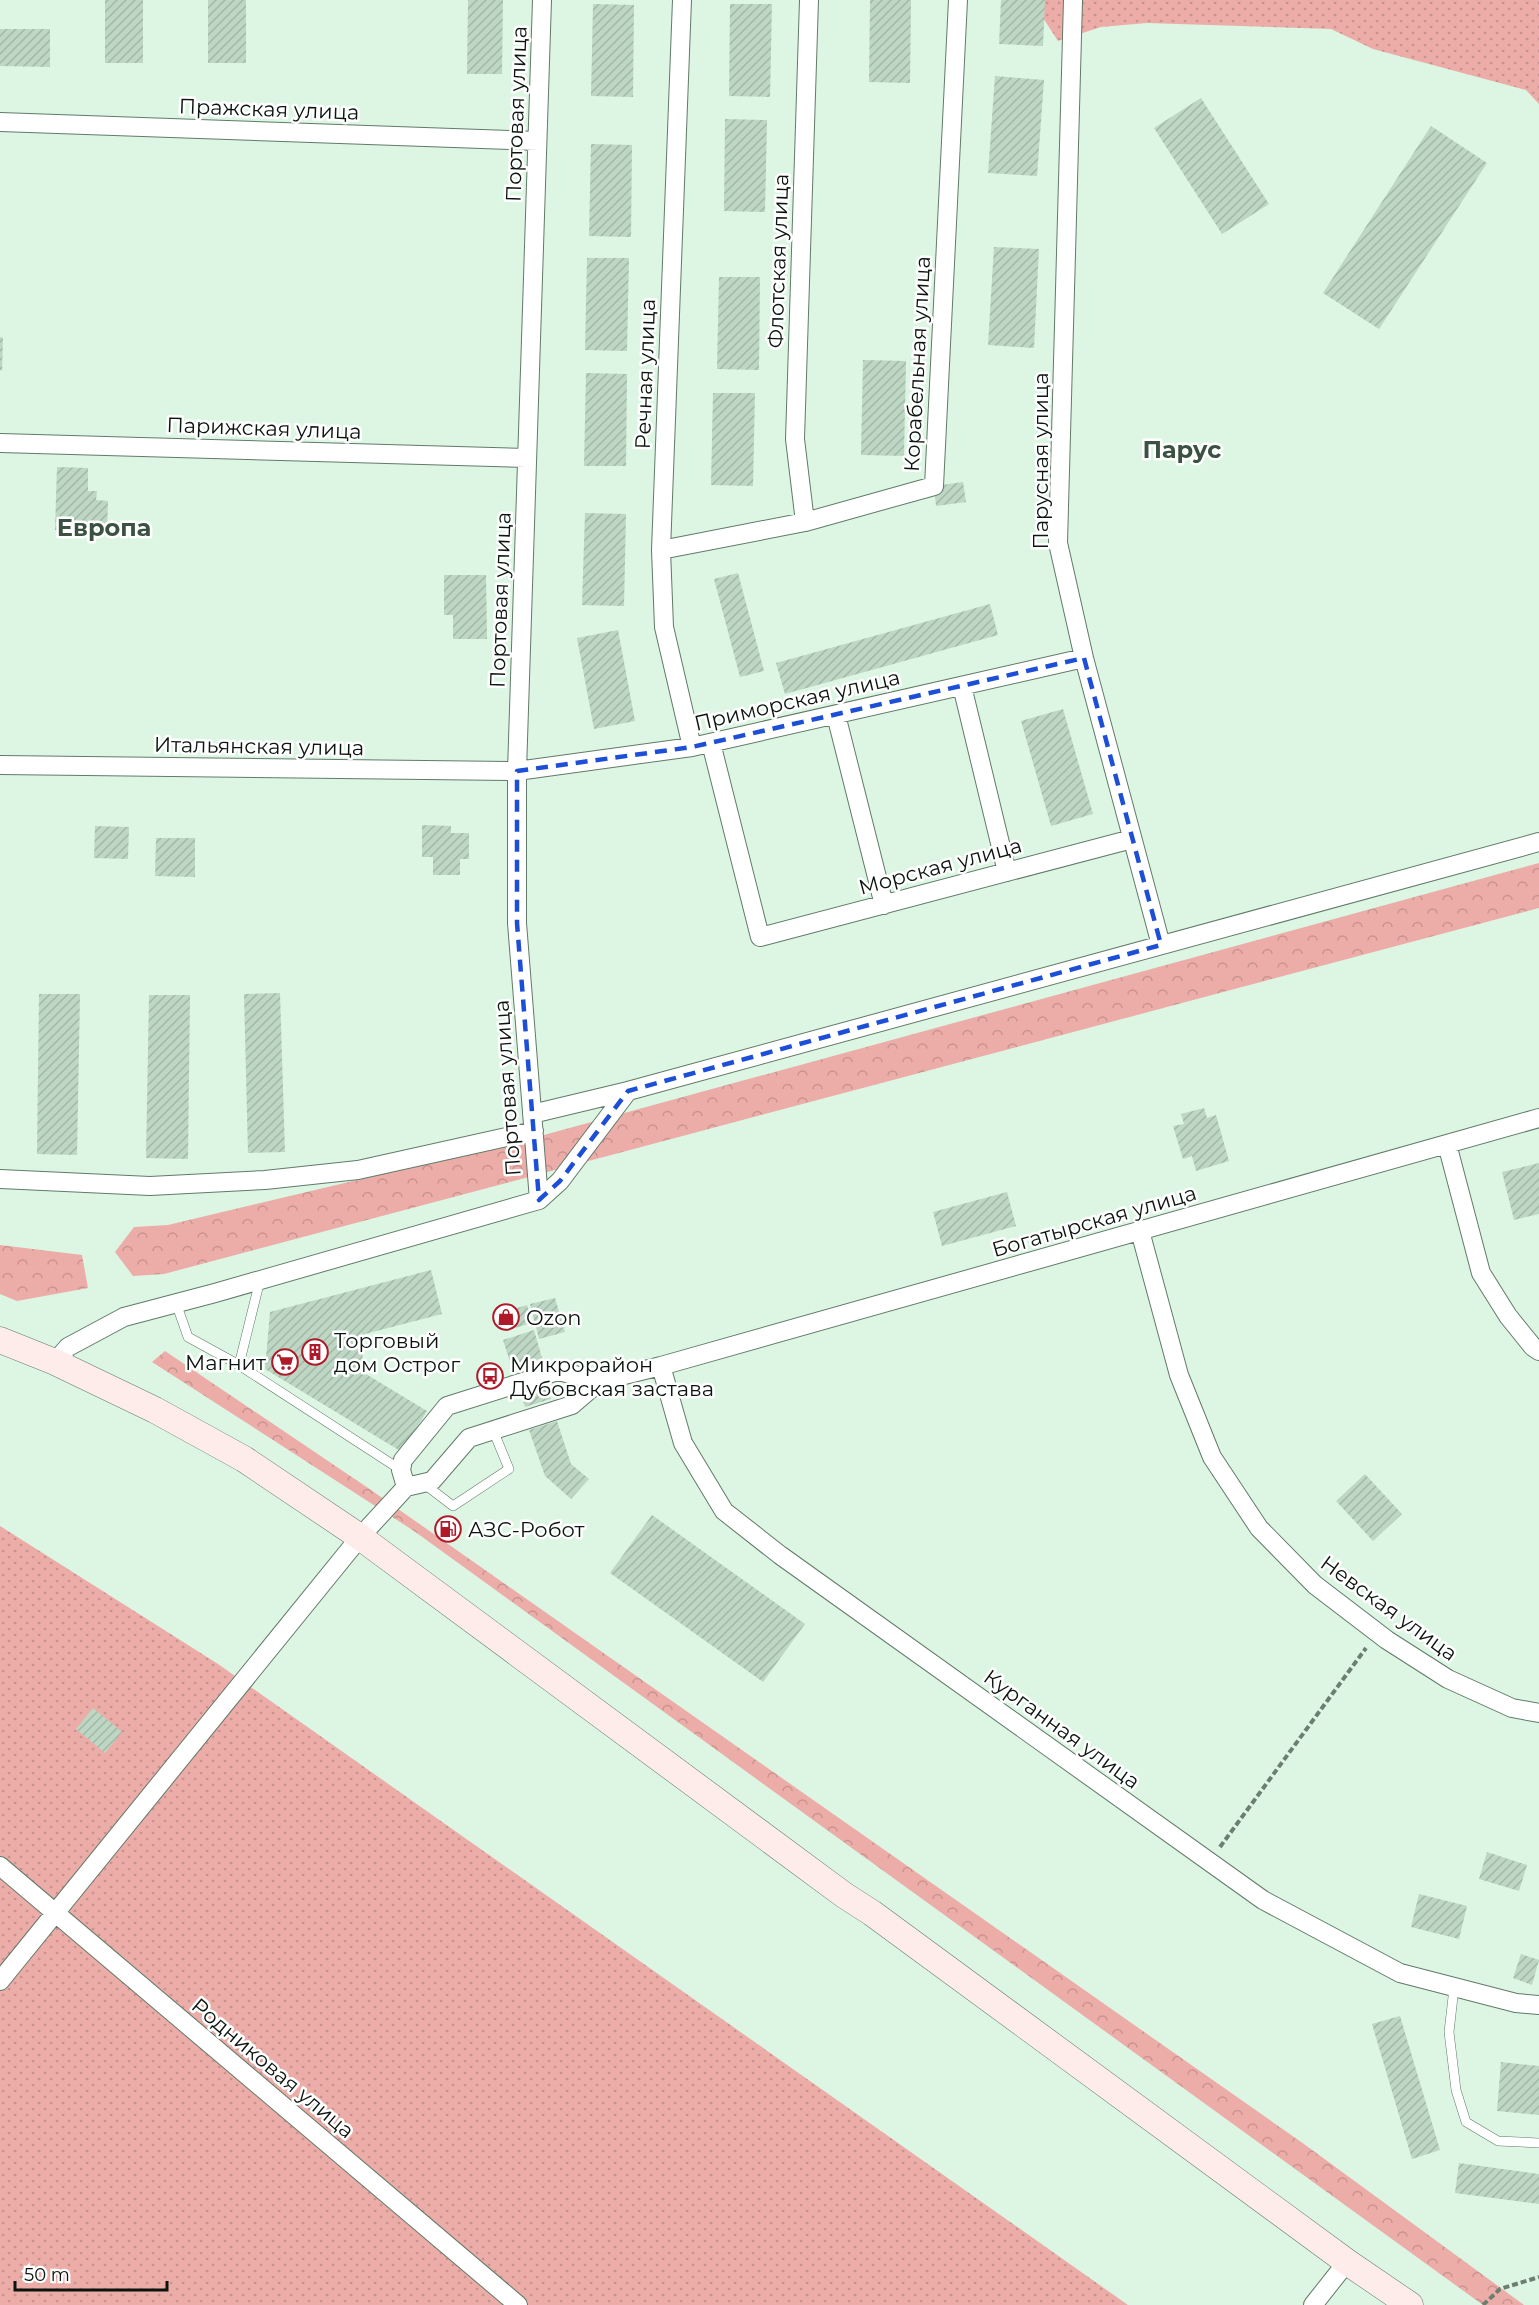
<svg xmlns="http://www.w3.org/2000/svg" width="1539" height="2305" font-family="Montserrat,sans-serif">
	<defs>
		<pattern id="grass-dots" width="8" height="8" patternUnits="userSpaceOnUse" patternTransform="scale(1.5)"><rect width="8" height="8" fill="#ecaca7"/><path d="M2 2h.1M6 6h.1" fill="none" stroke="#c9938f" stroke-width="1.8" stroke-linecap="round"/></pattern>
		<pattern id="forest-crowns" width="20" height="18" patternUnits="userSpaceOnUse" patternTransform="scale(1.5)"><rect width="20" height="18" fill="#ecaca7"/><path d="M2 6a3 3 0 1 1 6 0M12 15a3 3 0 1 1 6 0" fill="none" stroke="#c9938f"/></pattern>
		<pattern id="building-hatch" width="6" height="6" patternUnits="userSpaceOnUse" patternTransform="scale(1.5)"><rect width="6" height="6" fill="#bdd7c4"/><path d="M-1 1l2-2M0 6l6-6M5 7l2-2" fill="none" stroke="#a1b8a7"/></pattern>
	</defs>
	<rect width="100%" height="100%" fill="#dcf6e3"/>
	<path fill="url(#grass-dots)" d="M1035 0H1539V104L1526 90 1373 49 1331 29 1147 23 1101 27 1058 41 1036 7Z
		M0 1526 218 1664 1128 2305H0Z"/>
	<path fill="url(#forest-crowns)" d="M1539 863V908L164 1274 133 1276 115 1252 134 1227 168 1225 522 1141Z
		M0 1245 82 1255 88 1288 17 1301 0 1294Z
		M165 1351 371 1490 1304 2144 1524 2305H1483L414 1531 152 1362Z"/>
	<path fill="url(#building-hatch)" d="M105 0H143V63H105Z
		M208 0H246V63H208Z
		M468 0H503L502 74H467Z
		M870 0H911L910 83 869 82Z
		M1001 0H1045L1043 46 999 44Z
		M593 4 634 5 633 97 591 96Z
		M730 4H772L770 97 729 96Z
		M0 29H50V67L0 66Z
		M995 76 1044 80 1037 176 988 173Z
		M1201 98 1269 204 1222 234 1154 128Z
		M725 119 767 120 765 212 724 211Z
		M1431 126 1487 163 1379 329 1323 293Z
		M591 144 632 145 631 237 589 236Z
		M994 247 1039 249 1034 348 988 345Z
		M587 258H629L627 351 585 350Z
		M719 277H760L759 370 717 369Z
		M0 337 3 338 2 371 0 370Z
		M863 360 906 361 904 456 861 455Z
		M586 373 627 374 626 466H584Z
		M713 393H755L753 486 711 485Z
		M57 467 88 468V491H97L96 500 108 501 107 531 55 530Z
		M963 482 966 502 936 506 934 486Z
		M585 513 626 514 624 606 582 605Z
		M738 573 764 671 740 677 714 579Z
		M444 575H486L487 639H453V615H444Z
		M990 604 998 635 785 694 776 663Z
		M618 630 635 721 594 729 577 638Z
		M1063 709 1093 814 1051 826 1021 721Z
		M422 825 451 826V833H469V859H460V875H433V857H422Z
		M95 826 129 827 128 859 94 858Z
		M156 838H195V877L155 876Z
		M280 993 285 1152 248 1153 244 994Z
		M39 994H80L77 1155 37 1154Z
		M149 995H190L188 1159 146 1158Z
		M1204 1108 1207 1118 1216 1115 1229 1161 1196 1171 1192 1156 1183 1159 1173 1126 1184 1124 1181 1114Z
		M1539 1163V1214L1514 1220 1502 1172Z
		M1007 1192 1016 1226 942 1246 933 1212Z
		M431 1270 442 1314 365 1334 361 1371 427 1411 402 1452 265 1369 270 1312Z
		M555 1298 565 1332 539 1339 530 1304Z
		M527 1305 532 1323 505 1331 500 1313Z
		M534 1330 542 1358 512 1368 503 1340Z
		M547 1384 551 1399 525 1407 520 1392Z
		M557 1421 571 1464 589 1479 571 1499 545 1476 529 1430Z
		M1365 1474 1402 1514 1373 1541 1336 1501Z
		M652 1515 805 1624 763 1682 610 1573Z
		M93 1708 122 1732 105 1753 76 1729Z
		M1487 1852 1527 1865 1519 1891 1479 1879Z
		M1419 1894 1467 1906 1459 1939 1411 1927Z
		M1521 1954 1539 1960 1532 1985 1513 1978Z
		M1400 2016 1440 2150 1412 2159 1372 2024Z
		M1501 2062 1539 2066V2115L1497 2111Z
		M1459 2163 1539 2174V2204L1455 2193Z"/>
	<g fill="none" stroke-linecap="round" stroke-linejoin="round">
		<g stroke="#627a69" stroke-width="10">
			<path id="lane" d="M176 1303 188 1337 239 1365 401 1470
				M239 1365 260 1280
				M423 1483 453 1506 509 1469 493 1430
				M1454 1988 1449 2032 1456 2090 1466 2122 1498 2141 1539 2143"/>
		</g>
		<g stroke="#627a69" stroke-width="20">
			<path id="street" d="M682 0 661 550 664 627 692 747
				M1073 0 1058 543 1084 658 1161 945
				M0 122 537 141
				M0 443 527 458
				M805 522 795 439 809 0
				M661 550 805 522 934 486 958 0
				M962 686 1007 872
				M836 715 884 905
				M711 743 760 937 1132 839
				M0 765 517 771 692 747 1084 658
				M532 1114 628 1091
				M1447 1144 1481 1273 1508 1316 1533 1347 1539 1351
				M0 1179 150 1186 265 1180 358 1170 534 1131
				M539 1200 517 923V771L542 0
				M1140 1231 1179 1375 1212 1457 1259 1528 1315 1585 1387 1640 1448 1679 1512 1708 1539 1713
				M55 1362 68 1347 124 1317 215 1293 539 1200 560 1181 628 1091 1539 842
				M661 1366 683 1443 724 1511 780 1555 1263 1900 1400 1973 1516 2003 1539 2005
				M406 1487 401 1470 403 1460 447 1406 558 1371 600 1381
				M0 1866 518 2305
				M0 1981 360 1537 406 1487 432 1481 469 1438 572 1405 600 1381 661 1366 1539 1118
				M1313 2305 1347 2262"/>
		</g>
		<g stroke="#627a69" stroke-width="27">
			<path id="secondary" d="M0 1340 55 1362 155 1410 244 1459 360 1537 844 1895 872 1913 1347 2262 1410 2305"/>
		</g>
		<path stroke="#6c7d71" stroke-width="4" stroke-dasharray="6 3" stroke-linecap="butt" d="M1220 1847 1366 1648
			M1483 2305 1500 2289 1539 2277"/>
		<use href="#lane" stroke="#fff" stroke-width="9"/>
		<use href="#street" stroke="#fff" stroke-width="18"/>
		<use href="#secondary" stroke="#feecea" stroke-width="26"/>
	</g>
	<path fill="none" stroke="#1d4ed8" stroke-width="4.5" stroke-dasharray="12 8" stroke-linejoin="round" d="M1084 658 1161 945 628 1091 560 1181 539 1200 517 923V771L692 747Z"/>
	<defs>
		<g id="shop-ring" transform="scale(1.35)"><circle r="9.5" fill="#fff" stroke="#ae1a29" stroke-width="1.5"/><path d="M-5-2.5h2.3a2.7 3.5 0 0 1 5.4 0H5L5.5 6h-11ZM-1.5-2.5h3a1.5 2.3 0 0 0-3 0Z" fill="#ae1a29"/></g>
		<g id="building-ring" transform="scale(1.35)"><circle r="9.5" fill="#fff" stroke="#ae1a29" stroke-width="1.5"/><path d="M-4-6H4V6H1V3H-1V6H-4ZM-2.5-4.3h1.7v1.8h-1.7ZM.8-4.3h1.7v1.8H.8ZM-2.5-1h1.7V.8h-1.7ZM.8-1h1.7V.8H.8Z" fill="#ae1a29"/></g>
		<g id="supermarket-ring" transform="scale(1.35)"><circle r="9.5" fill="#fff" stroke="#ae1a29" stroke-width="1.5"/><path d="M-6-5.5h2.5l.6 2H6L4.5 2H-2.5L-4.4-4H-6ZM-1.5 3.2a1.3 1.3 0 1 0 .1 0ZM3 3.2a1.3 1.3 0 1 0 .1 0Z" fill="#ae1a29"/></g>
		<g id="bus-ring" transform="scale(1.35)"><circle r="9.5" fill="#fff" stroke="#ae1a29" stroke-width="1.5"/><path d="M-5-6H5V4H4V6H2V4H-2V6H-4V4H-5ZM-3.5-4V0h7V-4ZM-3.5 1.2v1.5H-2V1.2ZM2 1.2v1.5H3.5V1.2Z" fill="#ae1a29"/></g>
		<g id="fuel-ring" transform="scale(1.35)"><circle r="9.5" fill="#fff" stroke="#ae1a29" stroke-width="1.5"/><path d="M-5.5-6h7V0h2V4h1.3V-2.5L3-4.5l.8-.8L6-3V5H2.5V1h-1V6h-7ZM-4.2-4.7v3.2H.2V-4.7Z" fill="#ae1a29"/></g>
	</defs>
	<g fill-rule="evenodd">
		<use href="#shop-ring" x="506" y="1317"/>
		<use href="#building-ring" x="315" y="1352"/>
		<use href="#supermarket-ring" x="285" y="1362"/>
		<use href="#bus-ring" x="490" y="1376"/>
		<use href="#fuel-ring" x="448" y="1529"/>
	</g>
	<g text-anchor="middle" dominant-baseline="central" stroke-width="5" stroke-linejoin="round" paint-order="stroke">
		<g font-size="21" fill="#0b140e" stroke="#fff">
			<text transform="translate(269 109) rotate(2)">Пражская улица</text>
			<text transform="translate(516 114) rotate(-88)">Портовая улица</text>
			<text transform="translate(778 261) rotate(-88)">Флотская улица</text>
			<text transform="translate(917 364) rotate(-87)">Корабельная улица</text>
			<text transform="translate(645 374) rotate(-88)">Речная улица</text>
			<text transform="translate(264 428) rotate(2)">Парижская улица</text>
			<text transform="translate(1040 461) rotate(-90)">Парусная улица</text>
			<text transform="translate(500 600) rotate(-88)">Портовая улица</text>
			<text transform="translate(797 700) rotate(-13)">Приморская улица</text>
			<text transform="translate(259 746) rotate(1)">Итальянская улица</text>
			<text transform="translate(940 866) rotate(-15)">Морская улица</text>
			<text transform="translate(507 1088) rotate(-94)">Портовая улица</text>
			<text transform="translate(1094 1221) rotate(-16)">Богатырская улица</text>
			<text transform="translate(1389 1608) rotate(36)">Невская улица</text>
			<text transform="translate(1062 1729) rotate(36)">Курганная улица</text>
			<text transform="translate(273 2068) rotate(40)">Родниковая улица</text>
		</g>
		<g font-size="21" fill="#0b140e" stroke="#fff" text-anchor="start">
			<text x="526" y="1317">Ozon</text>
			<text x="334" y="1340">Торговый<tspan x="334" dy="24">дом Острог</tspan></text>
			<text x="266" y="1362" text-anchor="end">Магнит</text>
			<text x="510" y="1364">Микрорайон<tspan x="510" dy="24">Дубовская застава</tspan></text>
			<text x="468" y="1529">АЗС-Робот</text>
		</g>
		<g font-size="24" font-weight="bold" fill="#3b5142" stroke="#fff">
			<text x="1182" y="449">Парус</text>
			<text x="104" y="527">Европа</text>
		</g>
	</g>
	<path d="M15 2281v9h152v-9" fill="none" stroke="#0b140e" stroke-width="3"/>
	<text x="24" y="2281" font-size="18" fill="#0b140e" stroke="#ffffff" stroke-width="4.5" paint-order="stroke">50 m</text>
</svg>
